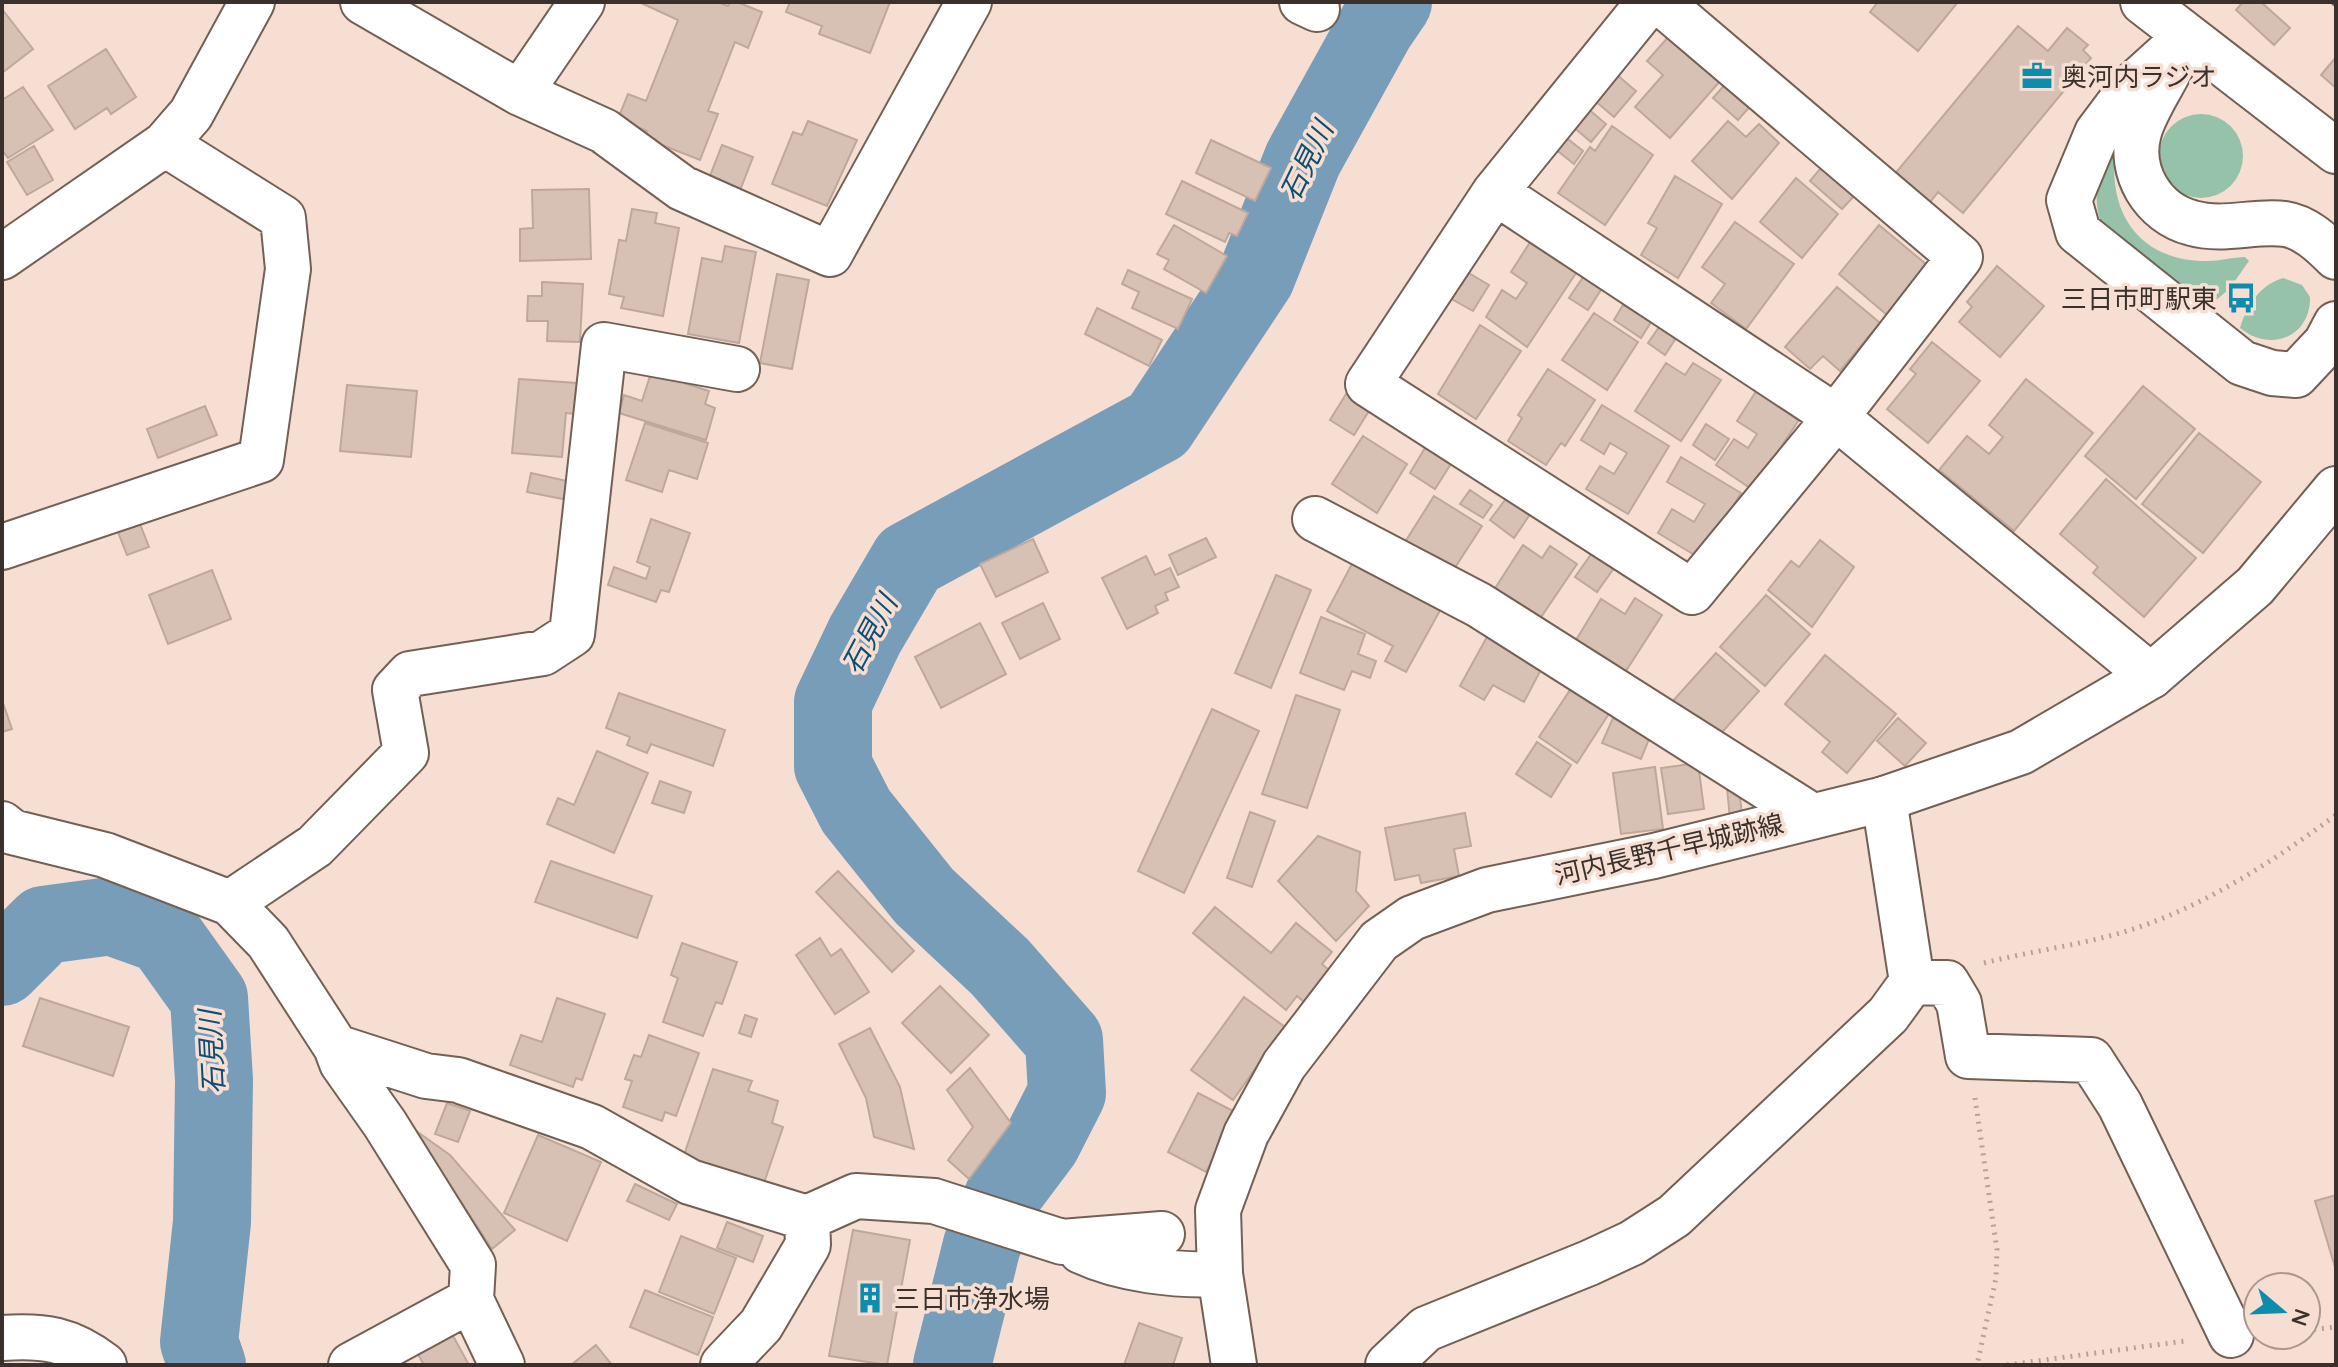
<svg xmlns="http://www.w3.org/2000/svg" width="2338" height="1367" font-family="Quicksand,'Noto Sans JP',sans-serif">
	<rect width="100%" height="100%" fill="#f6dfd2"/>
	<path fill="#97c2aa" d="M2159 156a42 42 0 1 1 84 0a42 42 0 1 1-84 0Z
		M2108 145 2116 147C2106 211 2138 262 2208 261 2220 261 2233 257 2245 257L2249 261 2230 288 2203 312 2106 235C2090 203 2097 178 2108 145Z
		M2283 278 2302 285 2310 297C2311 337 2270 353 2240 328 2247 305 2260 285 2283 278Z"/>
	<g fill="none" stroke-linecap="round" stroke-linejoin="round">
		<path stroke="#789db9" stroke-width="78" d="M2 967 44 925 111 916 164 935 209 998 214 1080 212 1222 199 1342 207 1365
			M952 1365 982 1245 1006 1190 1042 1142 1067 1093 1064 1040 1000 967 924 896 856 811 833 766V702L865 635 909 560 1158 425 1256 277 1303 159 1376 27 1393 2"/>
	</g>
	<path fill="#d7c0b4" stroke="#bea89c" stroke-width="2" d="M639 2H717L728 6 730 2H737L762 12 748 48 735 42 708 111 718 114 700 160 644 138 647 131 618 119 628 94 646 101 678 20Z
		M790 2H890L870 53 819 34 822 26 786 12Z
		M1878 2H1958L1918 51 1870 12Z
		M2243 2H2261L2290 28 2274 45 2236 10Z
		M2 9 33 49 2 73Z
		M2018 26 2048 51 2067 28 2088 45 2083 50 2091 58 1963 213 1938 192 1928 205 1893 176Z
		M1670 35 1721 80 1670 138 1635 107 1663 75 1647 61Z
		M106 49 136 97 111 114 107 108 75 129 48 86Z
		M2336 57V88L2321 75Z
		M1616 74 1636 91 1614 117 1594 100Z
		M1728 81 1753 103 1738 120 1713 98Z
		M23 87 53 130 8 158 2 150V100Z
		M1586 107 1606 124 1591 142 1571 125Z
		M808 121 857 140 827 206 772 184 793 132 802 135Z
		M1728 121 1746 137 1759 124 1779 143 1732 199 1692 161Z
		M1612 126 1653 155 1605 225 1558 193 1590 147 1595 151Z
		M1564 136 1583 151 1574 164 1554 148Z
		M1211 140 1271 168 1255 201 1196 173Z
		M722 145 753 157 739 193 708 181Z
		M34 146 53 180 27 195 7 162Z
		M1821 168 1854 196 1842 209 1810 181Z
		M1675 176 1722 204 1678 278 1641 255 1657 228 1648 223Z
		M1796 178 1838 214 1802 258 1760 222Z
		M1182 181 1248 213 1237 236 1229 233 1225 242 1166 214Z
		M589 189 591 259 520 261V229L533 228 532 190Z
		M632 209 657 213 655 223 679 228 663 316 621 308 624 297 609 294 619 240 626 241Z
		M1735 222 1794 264 1746 329 1711 303 1725 284 1702 267Z
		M1174 225 1227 256 1206 293 1164 269 1169 260 1157 254Z
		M1879 225 1927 265 1887 315 1839 274Z
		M1534 236 1580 267 1527 347 1486 317 1502 290 1516 299 1527 283 1511 272Z
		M725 246 756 252 739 343 688 334 702 258 722 262Z
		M1997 266 2044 306 2000 357 1959 322 1972 307 1967 302Z
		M1462 269 1489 285 1473 311 1446 296Z
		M1128 270 1192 299 1178 329 1132 308 1139 292 1122 284Z
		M1588 270 1606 282 1588 310 1569 298Z
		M777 274 809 280 792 369 760 363Z
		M542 282 583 284 580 342 547 341 548 321H527L528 296H542Z
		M1837 287 1880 323 1840 371 1823 356 1810 369 1785 347Z
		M1623 305 1651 322 1641 338 1614 320Z
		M1097 308 1162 340 1149 366 1085 334Z
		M1594 313 1638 342 1607 390 1562 360Z
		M1662 323 1678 335 1665 355 1648 343Z
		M1480 325 1521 351 1476 419 1438 394Z
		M1932 342 1980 381 1928 443 1887 409 1916 374 1910 369Z
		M1666 363 1685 375 1693 363 1721 380 1681 441 1635 411Z
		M1548 369 1595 400 1565 446 1561 443 1546 465 1508 441 1522 418 1518 415Z
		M651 373 709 391 705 404 715 408 706 440 619 413 624 395 642 401Z
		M519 379 577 383 574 414 566 413 562 457 512 453Z
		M2026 379 2093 433 2014 531 1939 470 1967 436 1989 454 2003 437 1989 425Z
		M347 385 417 391 411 457 340 451Z
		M2143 386 2195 429 2136 499 2085 456Z
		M1757 390 1800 418 1753 490 1716 465 1734 439 1748 448 1757 434 1737 421Z
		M1348 391 1372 406 1354 435 1330 420Z
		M1602 405 1669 446 1628 514 1586 489 1600 466 1614 474 1627 453 1610 443 1604 454 1581 440Z
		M205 406 217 435 158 458 147 429Z
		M645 423 708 443 697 479 669 470 662 492 626 480Z
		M1706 424 1729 439 1715 460 1693 445Z
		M2199 433 2261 482 2203 553 2142 504Z
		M1363 436 1407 464 1377 513 1332 484Z
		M1428 443 1454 459 1435 489 1410 473Z
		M1681 457 1741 493 1701 559 1658 533 1672 509 1694 522 1705 504 1667 482Z
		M531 473 567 481 563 499 527 492Z
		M2106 479 2196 558 2144 617 2093 573 2098 567 2060 534Z
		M1470 490 1492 505 1483 518 1460 504Z
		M1434 496 1482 526 1452 572 1405 542Z
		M1508 496 1531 513 1514 538 1490 520Z
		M651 519 690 533 669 592 661 590 656 602 608 585 614 567 646 579 650 567 637 562Z
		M140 524 149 547 127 555 118 532Z
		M1206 538 1216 557 1178 575 1169 555Z
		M1033 539 1048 572 996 597 980 564Z
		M1820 540 1854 567 1812 627 1768 590 1791 561 1799 567Z
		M1523 545 1542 558 1550 546 1577 564 1537 623 1492 593Z
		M1592 553 1614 568 1597 592 1575 577Z
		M1146 556 1155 575 1170 568 1179 587 1165 593 1168 600 1155 606 1158 613 1127 629 1102 578Z
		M1354 560 1442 607 1406 672 1385 661 1393 646 1327 611Z
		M212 570 231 619 168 644 149 595Z
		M1276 575 1311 590 1271 688 1235 673Z
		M1766 595 1810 634 1765 686 1720 647Z
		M1635 598 1662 615 1622 677 1573 645 1601 599 1625 614Z
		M1043 603 1060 639 1020 659 1002 623Z
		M1321 617 1365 634 1358 654 1376 661 1370 678 1352 671 1344 690 1300 673Z
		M980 623 1006 674 941 708 915 657Z
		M1489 633 1544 664 1524 702 1493 685 1484 700 1460 686Z
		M1716 653 1759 691 1715 740 1672 702Z
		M1825 655 1896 714 1847 773 1822 752 1830 742 1785 704Z
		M1574 684 1612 709 1577 763 1539 737Z
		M619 693 725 730 713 766 651 744 647 753 627 745 630 737 606 728Z
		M1296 695 1340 710 1307 808 1262 794Z
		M2 700 12 729 2 732Z
		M1212 709 1259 731 1184 893 1138 871Z
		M1613 718 1651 734 1641 759 1602 743Z
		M1898 718 1926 743 1905 766 1877 741Z
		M1537 742 1571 765 1551 797 1516 774Z
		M597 751 648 773 614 853 547 824 558 798 574 805Z
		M1698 763 1704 809 1668 814 1661 768Z
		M1655 767 1663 829 1621 834 1613 773Z
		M660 781 691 792 684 813 652 803Z
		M1739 786 1742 816 1730 818 1727 788Z
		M1250 812 1275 821 1252 887 1227 878Z
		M1465 813 1471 846 1454 849 1459 876 1421 883 1419 875 1395 880 1385 828Z
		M1318 836 1360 852 1356 891 1369 906 1336 941 1278 881Z
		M551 861 652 896 637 938 535 902Z
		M838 871 914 951 892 972 816 892Z
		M1215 907 1271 953 1296 923 1332 952 1322 964 1330 971 1304 1002 1297 996 1286 1010 1193 933Z
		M820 938 831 956 841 949 869 992 835 1014 796 955Z
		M682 943 737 962 722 1004 716 1002 703 1036 663 1022 678 978 671 975Z
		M940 986 989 1035 951 1073 902 1023Z
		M1244 997 1285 1027 1233 1100 1191 1070Z
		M40 998 129 1027 113 1076 23 1046Z
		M557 998 605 1014 582 1080 576 1078 573 1087 510 1065 521 1035 542 1042Z
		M745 1015 757 1019 751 1037 739 1033Z
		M870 1028 900 1087 914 1149 874 1137 866 1098 839 1044Z
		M649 1035 699 1053 676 1116 665 1112 662 1121 623 1107 632 1081 625 1079 634 1055 641 1057Z
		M970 1068 1011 1123 969 1179 948 1160 973 1127 947 1090Z
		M713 1069 752 1081 748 1091 778 1101 772 1123 783 1127 764 1183 697 1160 696 1165 682 1161Z
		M1198 1093 1237 1113 1206 1172 1168 1152Z
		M447 1103 470 1111 458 1142 435 1134Z
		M412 1128 450 1155 515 1230 492 1249Z
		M538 1135 601 1162 567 1241 504 1213Z
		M635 1184 677 1204 669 1220 627 1201Z
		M2336 1195V1266L2335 1267 2315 1201Z
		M727 1222 763 1236 753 1262 717 1248Z
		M853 1230 910 1240 887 1365 829 1356Z
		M681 1236 736 1258 714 1314 659 1292Z
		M645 1290 713 1317 698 1355 630 1327Z
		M446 1323 469 1365H424L411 1342Z
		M1139 1323 1182 1338 1173 1365H1124Z
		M596 1345 612 1365H571Z"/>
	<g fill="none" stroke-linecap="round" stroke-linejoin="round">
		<g stroke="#736054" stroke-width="48">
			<path id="minor" d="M363 2 520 93 604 131 682 188 830 254 969 2
				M1302 2 1317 9
				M1649 2 1495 192 1368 384 1692 592 1836 417 1960 257 1660 2
				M2143 2 2336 151
				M2185 38 2133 85 2097 133 2069 200 2078 232 2242 363 2272 373 2296 375 2326 343 2336 324
				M2172 65C2162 86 2145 110 2139 132 2128 172 2153 213 2192 223 2223 232 2255 220 2285 224 2305 227 2322 243 2336 257
				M520 93 582 2
				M1495 192 1836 417 2151 676
				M2 257 165 144 191 114 252 2
				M1315 519 1479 605 1812 816
				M2 547 261 460 288 269 283 218 165 144
				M2 824 12 832 105 855 230 903 268 942 336 1047 426 1076 458 1080 592 1127 690 1182 807 1218 856 1196 934 1201 1062 1242 1162 1234
				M230 903 315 846 406 753 395 690 410 674 543 653 572 634 604 345 737 369
				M1912 982 1947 983 1959 1003 1968 1056 2091 1060 2120 1105 2231 1335
				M336 1047 342 1063 385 1124 473 1265 471 1300 502 1365
				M1081 1251C1122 1270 1175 1276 1220 1274
				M2 1338C44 1335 70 1339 104 1365
				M351 1365 471 1300
				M723 1365 761 1325 808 1245 807 1218
				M1388 1365 1426 1329 1589 1263 1632 1243 1674 1216 1888 1015 1912 982 1884 799"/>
		</g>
		<g stroke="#736054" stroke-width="48">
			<path id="major" d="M1234 1365 1220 1274 1218 1210 1246 1134 1284 1065 1379 941 1412 918 1487 890 1654 856 1884 799 2021 752 2151 676 2255 586 2336 489"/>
		</g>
		<path stroke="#b5a399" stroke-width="5" stroke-dasharray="2 6" stroke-linecap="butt" d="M1984 963C2031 951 2081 945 2127 931 2204 907 2272 862 2336 815
			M1975 1098 1997 1250 1996 1278 1977 1365
			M2306 1330 2336 1327
			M2007 1365 2185 1341"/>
		<use href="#minor" stroke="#fff" stroke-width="44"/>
		<use href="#major" stroke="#fff" stroke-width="44"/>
		<path stroke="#74675f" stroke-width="6" stroke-dasharray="12 6" stroke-linecap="butt" d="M2333 2 2336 4"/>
	</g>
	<defs>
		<g id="office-bare" transform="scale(2.4)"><path d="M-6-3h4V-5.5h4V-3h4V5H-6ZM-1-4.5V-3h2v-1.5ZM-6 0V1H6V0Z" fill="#0d8dad" stroke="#f6dfd2" stroke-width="2.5" paint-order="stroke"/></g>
		<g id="bus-bare" transform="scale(2.4)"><path d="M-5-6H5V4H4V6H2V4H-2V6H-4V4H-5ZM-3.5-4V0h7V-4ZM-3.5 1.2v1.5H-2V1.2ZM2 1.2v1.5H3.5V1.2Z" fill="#0d8dad" stroke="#f6dfd2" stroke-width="2.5" paint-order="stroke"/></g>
		<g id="building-bare" transform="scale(2.4)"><path d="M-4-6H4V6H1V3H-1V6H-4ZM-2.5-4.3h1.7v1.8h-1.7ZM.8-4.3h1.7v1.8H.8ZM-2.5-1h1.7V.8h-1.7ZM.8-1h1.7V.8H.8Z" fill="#0d8dad" stroke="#f6dfd2" stroke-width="2.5" paint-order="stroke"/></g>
	</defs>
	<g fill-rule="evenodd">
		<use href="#office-bare" x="2037" y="76"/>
		<use href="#bus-bare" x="2241" y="298"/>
		<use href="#building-bare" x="870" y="1298"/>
	</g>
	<g text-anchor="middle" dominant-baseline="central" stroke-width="7" stroke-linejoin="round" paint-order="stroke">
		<g font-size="26" fill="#3a312c" stroke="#f6dfd2" text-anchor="start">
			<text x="2061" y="76">奥河内ラジオ</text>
			<text x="2217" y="298" text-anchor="end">三日市町駅東</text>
			<text x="894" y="1298">三日市浄水場</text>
		</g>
		<g font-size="26" fill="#3a312c" stroke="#f6dfd2">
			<text transform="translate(1669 849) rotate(-13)">河内長野千早城跡線</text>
		</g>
		<g font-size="28" font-style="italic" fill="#0e4d74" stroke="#f6dfd2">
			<text transform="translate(1306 161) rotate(-64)">石見川</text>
			<text transform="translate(869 634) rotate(-62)">石見川</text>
			<text transform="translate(211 1052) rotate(-93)">石見川</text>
		</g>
	</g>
	<rect width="2338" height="1367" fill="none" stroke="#3a312c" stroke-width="8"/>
	<g transform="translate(2282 1311) rotate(109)"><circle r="38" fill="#f6dfd2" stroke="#ab9990" stroke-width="2"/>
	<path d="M0-6L14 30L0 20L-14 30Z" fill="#0d8dad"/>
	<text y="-12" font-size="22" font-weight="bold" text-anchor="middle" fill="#3a312c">N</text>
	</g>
</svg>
